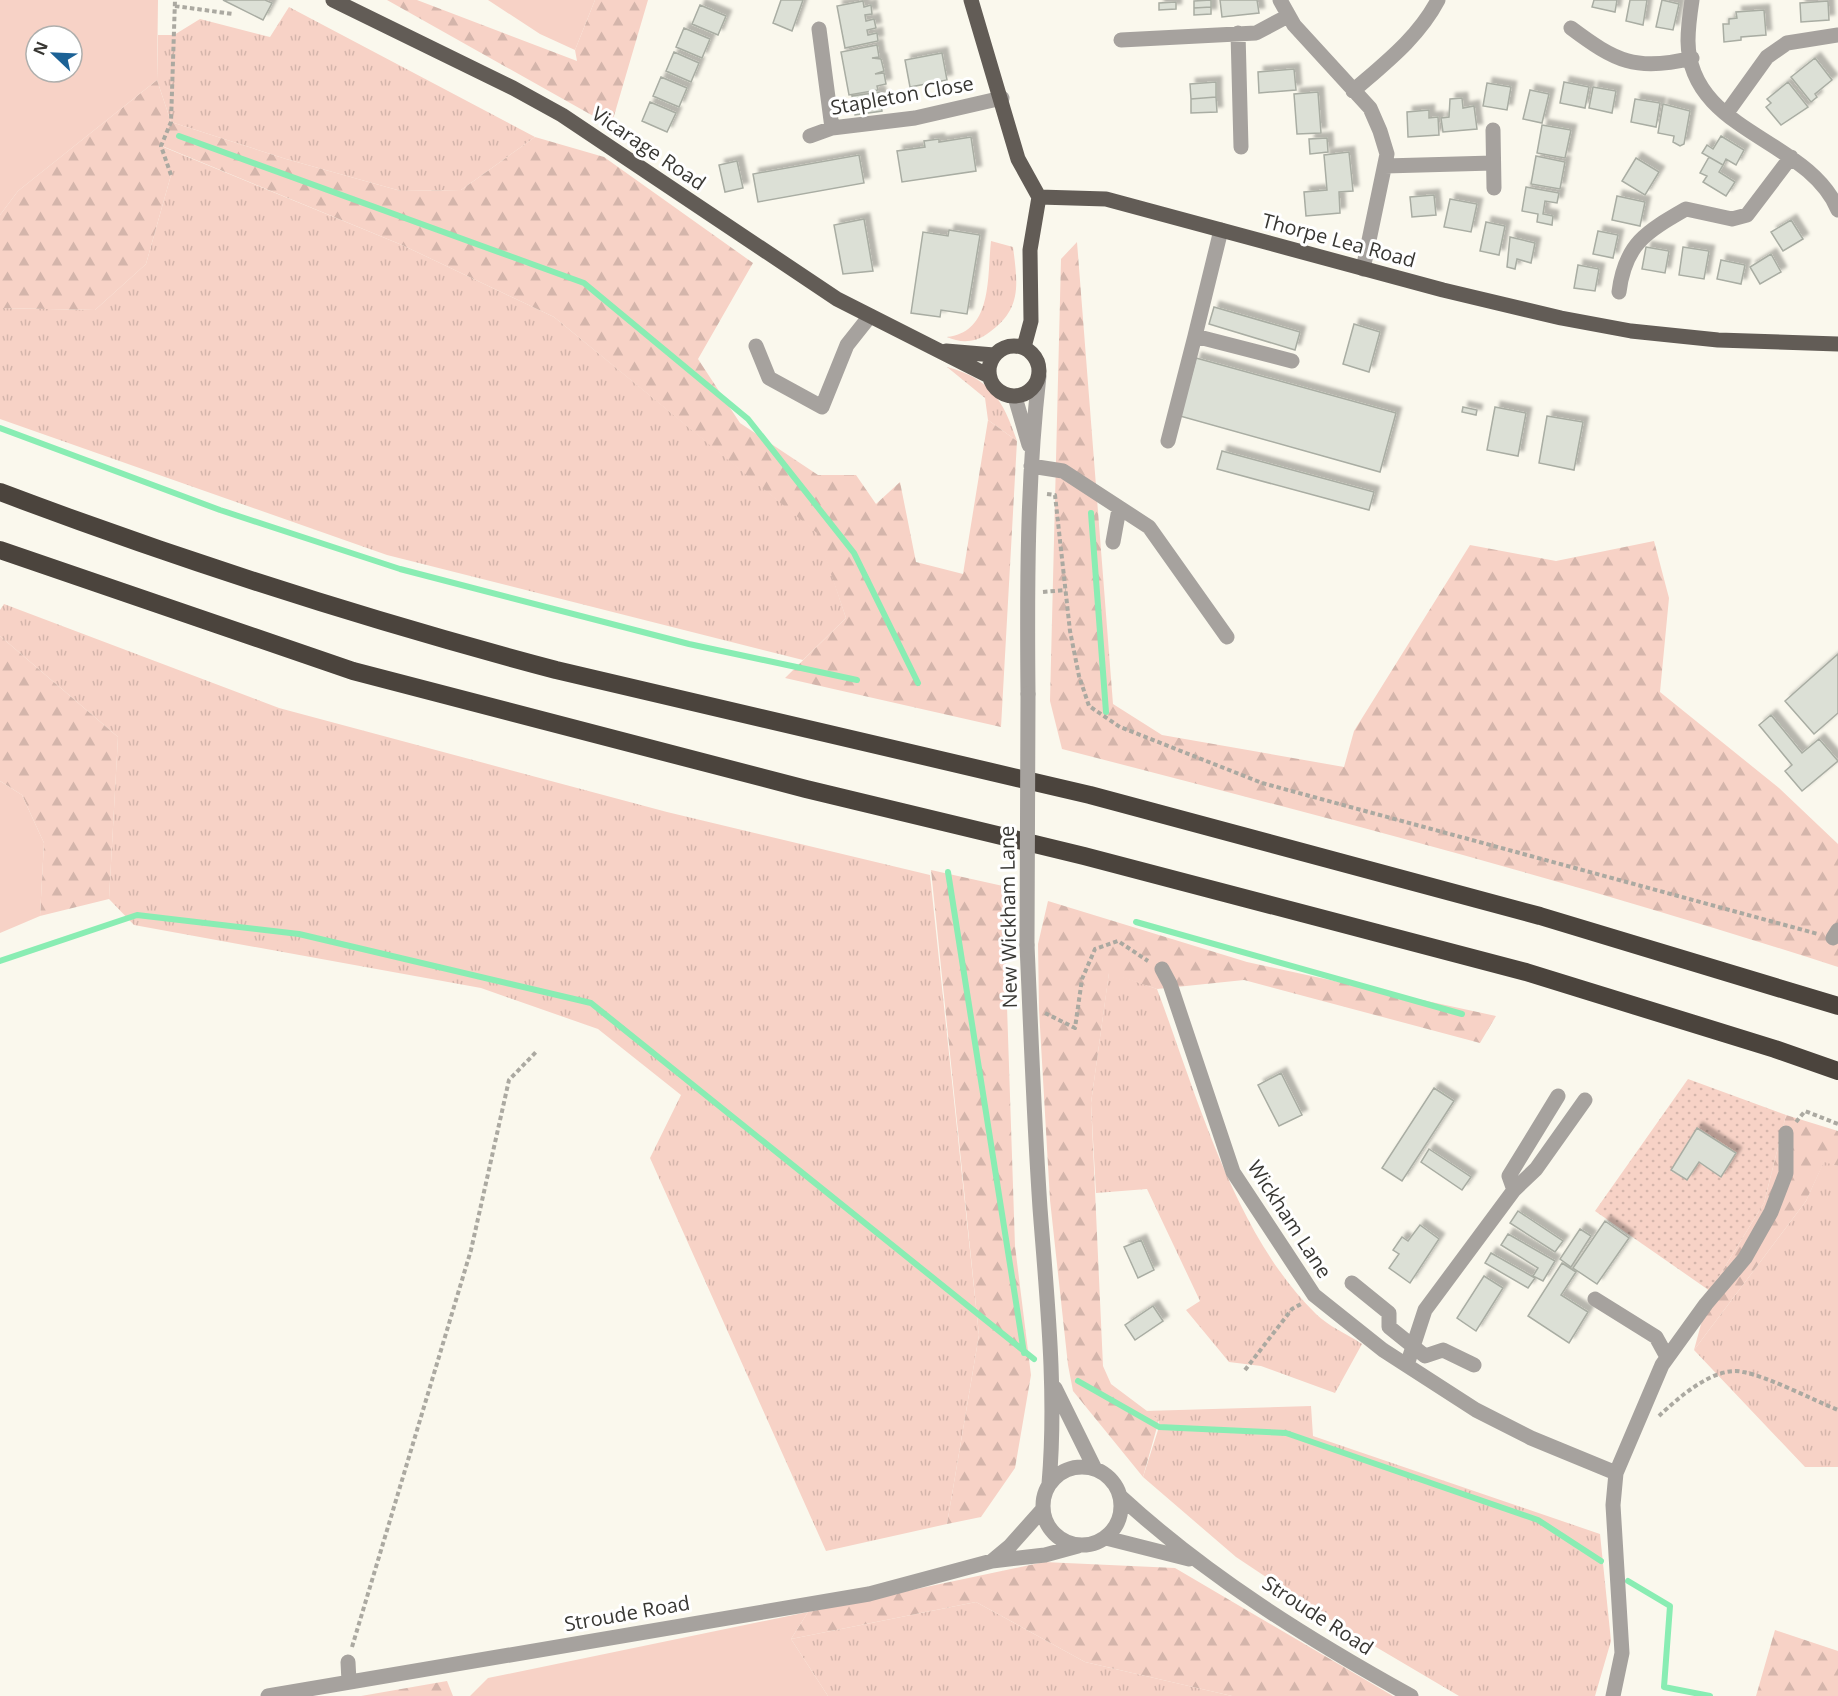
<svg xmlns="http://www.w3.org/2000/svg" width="1838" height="1696" font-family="'Open Sans',sans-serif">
	<defs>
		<pattern id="grass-tufts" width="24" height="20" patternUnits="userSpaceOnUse" patternTransform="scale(1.5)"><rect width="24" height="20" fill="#f7d2c6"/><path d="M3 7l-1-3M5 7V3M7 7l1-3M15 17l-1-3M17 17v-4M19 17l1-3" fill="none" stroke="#d4b5ab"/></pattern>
		<pattern id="forest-firs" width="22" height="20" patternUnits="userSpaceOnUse" patternTransform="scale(1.5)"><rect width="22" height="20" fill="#f7d2c6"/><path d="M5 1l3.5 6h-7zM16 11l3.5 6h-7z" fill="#d4b5ab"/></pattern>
		<pattern id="garden-dots" width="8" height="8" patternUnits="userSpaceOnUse" patternTransform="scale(1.5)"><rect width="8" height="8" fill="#f7d2c6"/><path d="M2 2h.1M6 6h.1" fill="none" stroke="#d4b5ab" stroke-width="1.8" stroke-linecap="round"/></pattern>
		<filter id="shadow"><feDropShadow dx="5.5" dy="-5.5" stdDeviation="1.5" flood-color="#0004"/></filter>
	</defs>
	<rect width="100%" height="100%" fill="#faf8ed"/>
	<path fill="url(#grass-tufts)" d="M289 7 535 137 461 190 401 191 286 159 171 122 157 80 158 35H174L200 19 270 37Z
		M161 146 402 245 554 317 818 533 846 618 803 660 387 555 0 419V308L95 310 146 264 171 175Z
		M991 241 1013 247C1018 286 1022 310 987 334 974 343 960 343 947 337 993 332 987 277 991 241Z
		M947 367C991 379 1003 400 1017 441L988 420 985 398Z
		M4 604 279 708 667 812 930 875 979 1335 947 1524 826 1551 650 1158 681 1095 598 1029 481 988 134 925 109 899 118 737 0 636V610Z
		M1109 972 1157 989C1197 1095 1234 1234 1316 1314 1328 1326 1347 1334 1362 1344L1335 1393 1261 1366 1229 1362 1186 1310 1200 1301 1147 1189 1096 1193 1091 1103Z
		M1824 1161 1838 1166V1467H1805L1694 1350 1806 1201Z
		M1311 1406 1313 1436 1600 1534 1611 1641 1595 1696H1459L1337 1624 1236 1557 1143 1477 1159 1427V1420L1145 1411Z
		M976 1602 1085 1662 1232 1696H828L791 1639Z"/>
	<path fill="url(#forest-firs)" d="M387 0H417L577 61 575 50 595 0H648L611 126Z
		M157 80 171 122 286 159 401 191 461 190 535 137 604 157 753 263 698 359 740 423 818 475H856L876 504 900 482 916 562 963 574 988 420 1017 441 1001 727 785 678 846 618 817 533 554 317 402 245 162 146 171 175 146 264 95 310 0 308V215L18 191Z
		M1077 242 1113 704 1162 735 1344 767 1354 731 1470 545 1556 561 1654 541 1669 598 1660 692 1779 788 1838 844V967C1582 884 1322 816 1062 749L1050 701 1061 259Z
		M0 636 118 737 109 899 40 916 44 843 22 795 0 781Z
		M931 870 1003 886 1015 1246 1031 1375 1015 1468 981 1517 947 1524 979 1335Z
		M1048 901 1247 962 1496 1016 1480 1043 1244 980 1157 989 1109 973 1091 1103 1103 1366 1111 1384 1159 1420 1143 1477 1073 1391 1068 1365 1050 1200 1039 1010 1038 944Z
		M1786 1115 1838 1131V1166L1824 1162 1806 1201 1694 1350 1710 1291 1764 1203Z
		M1044 1562 1175 1568 1393 1696H1232L1085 1662 976 1602 791 1639 808 1612Z
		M1775 1630 1838 1651V1696H1756Z
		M447 1681 453 1696H361Z"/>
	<path fill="#f7d2c6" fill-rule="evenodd" d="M0 0H158L157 80 18 191 0 215ZM36 36H72V72H36Z
		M488 0H595L575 50 540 34Z
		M0 781 22 795 44 843 40 916 0 933Z
		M808 1612 791 1639 828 1696H470L488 1678Z"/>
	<path fill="url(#garden-dots)" fill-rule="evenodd" d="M1688 1079 1786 1115 1764 1203 1710 1291 1595 1211ZM1697 1129 1736 1153 1721 1176 1699 1162 1687 1180 1671 1171Z"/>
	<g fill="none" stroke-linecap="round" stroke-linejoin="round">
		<path stroke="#89edb3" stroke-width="6" d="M179 136 584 283 748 419 854 553 918 683
			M0 428 220 510 400 569 689 644 857 680
			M1091 513 1106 712
			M948 872 1024 1353
			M1136 922 1462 1014
			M0 961 137 915 299 934 591 1003 1034 1359
			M1078 1381 1159 1427 1286 1433 1538 1520 1601 1561
			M1628 1581 1670 1606 1664 1687 1710 1696"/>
	</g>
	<path fill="#dce0d6" stroke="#a9ada3" stroke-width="1.5" filter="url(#shadow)" d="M223 0H265L272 3 263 20Z
		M781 0H803L792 31 773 23Z
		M1211 0V7L1194 8V1Z
		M1220 0H1257L1259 13 1222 17Z
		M1594 0H1617L1615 12 1592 7Z
		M1630 0H1647L1643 25 1626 21Z
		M1662 0 1679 4 1673 30 1656 27Z
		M863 1 864 7 871 5 872 14 865 15 866 21 874 19 876 28 867 30 868 35 877 33 878 41 845 48 837 6Z
		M1828 1 1829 20 1801 22 1800 3Z
		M1176 2V9L1159 10V3Z
		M700 5 726 16 718 35 692 24Z
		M1211 7V14L1194 15V8Z
		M1764 10 1766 35 1741 37V40L1724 42 1723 24H1729V19L1737 18 1736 12Z
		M684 28 710 39 702 58 676 47Z
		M877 45 879 57 872 58 881 59 884 71 875 74 884 73 886 84 877 86 878 90 849 95 841 52Z
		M674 52 699 63 691 82 666 71Z
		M942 53 947 80 910 87 905 60Z
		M1815 58 1832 80 1815 94 1817 97 1811 102 1791 77Z
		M1294 69 1296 90 1259 93 1258 72Z
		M661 77 687 88 679 107 653 96Z
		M1216 82V97L1191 99 1190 84Z
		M1564 82 1589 87 1585 108 1560 103Z
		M1788 82 1808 107 1781 125 1766 107 1771 103 1767 99Z
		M1487 83 1511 87 1507 110 1483 106Z
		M1593 87 1616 91 1612 113 1589 108Z
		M1530 90 1549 94 1542 123 1523 119Z
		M880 92 882 111 855 115 852 96Z
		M1318 92 1321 133 1297 134 1294 94Z
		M1216 97 1217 112 1191 113V99Z
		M1462 98 1463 108 1474 106 1477 129 1443 132 1441 118 1449 117 1450 99Z
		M1635 99 1660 103 1656 127 1631 122Z
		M650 102 676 113 667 132 642 121Z
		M1663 104 1690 111 1684 144 1680 146 1673 142 1674 136 1658 133Z
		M1429 110V118L1438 117 1439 135 1408 137 1407 112Z
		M1542 125 1571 130 1565 158 1537 153Z
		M1721 136 1744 150 1736 165 1726 159 1723 165 1702 153 1707 145 1713 149Z
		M971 137 976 171 902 182 897 151 925 147 924 141 939 139V142Z
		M1327 138 1328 152 1310 154 1309 139Z
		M1349 152 1353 191 1339 192 1340 213 1306 216 1304 192 1327 190 1324 155Z
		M859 155 864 183 758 202 753 174Z
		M1536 156 1565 162 1560 189 1531 184Z
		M1709 157 1723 165 1719 172 1735 182 1726 196 1703 182 1707 176 1700 173Z
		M1636 158 1659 172 1645 195 1622 181Z
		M737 161 743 188 725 192 719 165Z
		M1526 187 1559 193 1557 203 1545 201 1543 214 1553 216 1552 225 1537 222 1538 214 1522 211Z
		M1434 195 1436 215 1412 217 1410 197Z
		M1617 196 1645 202 1640 226 1612 220Z
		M1450 199 1477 204 1471 232 1444 227Z
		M864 219 873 271 843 274 834 225Z
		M1791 220 1803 239 1783 251 1771 232Z
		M1486 222 1505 226 1499 255 1480 251Z
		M949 230 980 235 967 314 941 310 940 317 911 313 923 232 948 236Z
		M1598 231 1618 235 1613 258 1593 254Z
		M1510 237 1535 243 1531 263 1517 259 1515 269 1507 267Z
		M1646 247 1669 251 1665 273 1642 269Z
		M1683 247 1709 251 1704 279 1679 275Z
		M1771 254 1781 272 1760 284 1750 267Z
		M1721 260 1745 265 1741 284 1717 279Z
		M1578 265 1599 269 1595 291 1574 288Z
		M1214 307 1300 332 1295 350 1209 324Z
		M1354 324 1380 332 1369 372 1343 364Z
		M1196 358 1396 413 1380 472 1180 416Z
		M1463 407 1477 410 1476 415 1462 412Z
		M1495 407 1526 413 1518 456 1487 450Z
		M1547 416 1583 422 1574 470 1539 463Z
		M1222 451 1374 492 1369 510 1217 469Z
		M1838 654V713L1814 734 1785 701Z
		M1771 715 1802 753 1819 739 1838 761 1802 791 1785 771 1792 765 1759 725Z
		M1281 1073 1302 1115 1279 1126 1258 1085Z
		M1434 1088 1454 1101 1402 1181 1382 1168Z
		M1697 1128 1736 1153 1721 1177 1699 1162 1687 1180 1671 1170Z
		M1429 1149 1471 1177 1462 1190 1421 1162Z
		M1518 1211 1563 1241 1555 1252 1510 1223Z
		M1605 1221 1629 1238 1597 1284 1573 1268Z
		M1420 1225 1439 1239 1410 1283 1389 1268 1399 1254 1393 1250 1402 1237 1408 1241Z
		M1580 1229 1591 1236 1571 1267 1560 1259Z
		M1508 1234 1555 1261 1543 1281 1533 1276 1538 1268 1501 1245Z
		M1141 1240 1154 1270 1138 1278 1124 1247Z
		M1491 1253 1535 1278 1528 1288 1485 1263Z
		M1562 1263 1576 1272 1561 1295 1588 1312 1569 1343 1528 1316Z
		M1484 1276 1503 1288 1476 1331 1457 1318Z
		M1153 1306 1163 1321 1135 1340 1125 1325Z"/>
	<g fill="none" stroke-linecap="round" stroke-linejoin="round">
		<path stroke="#aba9a1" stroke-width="4" stroke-dasharray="4.5 3" stroke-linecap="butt" d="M175 6 233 14
			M171 175 161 146 171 122 175 0
			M1047 494 1055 495 1070 631 1079 676 1089 706 1120 727 1262 783 1818 934
			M1043 592 1066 590
			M1045 1013 1075 1028 1082 979 1095 949 1118 941 1148 961
			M1796 1122 1805 1111 1838 1124
			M1245 1370 1292 1309 1301 1304
			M1659 1416C1678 1398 1715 1365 1743 1372 1769 1377 1811 1399 1838 1410
			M352 1647 471 1250 509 1080 536 1052"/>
		<path stroke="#a6a29e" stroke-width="15" d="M1280 0 1294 25 1370 108 1380 131 1387 154 1363 269
			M1692 0C1690 13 1688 28 1688 41 1689 132 1808 138 1838 210
			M1571 28C1615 61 1636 72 1692 58
			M819 29 832 128
			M1238 33 1241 147
			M1121 40 1256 33 1288 16
			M1353 91C1385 63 1418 38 1438 0
			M1726 114 1767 57 1787 43 1838 35
			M1493 130 1494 188
			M810 136 832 128 915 118 1002 98
			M1385 166 1493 163
			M1221 230 1195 336 1292 361
			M1619 292C1625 244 1646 232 1686 209L1732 219 1747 215 1791 157
			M756 346 769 378 822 407 847 345 870 316
			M1015 397 1029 445
			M1168 441 1195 336
			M1031 466 1063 471 1149 527 1227 637
			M1113 542 1119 509
			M1028 694C1027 588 1027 481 1039 376
			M1833 938 1838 930
			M1027 945C1031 1033 1034 1120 1040 1208 1047 1300 1057 1392 1049 1484
			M1162 969 1170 984 1233 1172 1314 1295 1383 1350 1476 1410 1531 1438 1616 1473
			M1514 1190 1509 1176 1558 1096
			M1352 1283 1389 1313V1327L1425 1356 1443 1350 1474 1365
			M1595 1299 1656 1337 1667 1357
			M1407 1365 1425 1310 1514 1190 1536 1169 1585 1100
			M1055 1388 1095 1469
			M1043 1506a39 39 0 1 1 78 0a39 39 0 1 1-78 0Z
			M1121 1497C1207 1576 1308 1639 1411 1696
			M1106 1538 1189 1559
			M992 1561 1010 1546 1043 1509
			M348 1662 349 1682
			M268 1696 869 1594 992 1561 1045 1555 1078 1546
			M1613 1696 1622 1653 1613 1505 1616 1473 1662 1365 1706 1304 1745 1258 1771 1212 1786 1173V1133"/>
		<path stroke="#625c56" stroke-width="15" d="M333 0 513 88 562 115 837 299 989 376
			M971 0 1018 159 1039 197
			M1039 197 1106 199 1443 290 1561 318 1631 331 1718 340 1838 344
			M989 371a25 25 0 1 1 50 0a25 25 0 1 1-50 0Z
			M1024 347 1031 321 1030 250 1039 197
			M946 351 994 355"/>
		<path stroke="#4b443d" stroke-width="18" d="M0 492C183 561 367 620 556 670L1090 795 1540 916 1838 1006
			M0 550 353 671 806 789 1084 856 1526 972 1775 1049 1838 1071"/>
		<path stroke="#a6a29e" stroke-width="15" d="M1027 945 1028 694"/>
	</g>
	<g text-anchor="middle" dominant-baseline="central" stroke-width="6" stroke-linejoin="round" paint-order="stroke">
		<g font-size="20" fill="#383733" stroke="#fff">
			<text transform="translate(902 95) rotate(-10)">Stapleton Close</text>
			<text transform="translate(649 148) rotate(34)">Vicarage Road</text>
			<text transform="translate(1339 240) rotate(15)">Thorpe Lea Road</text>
			<text transform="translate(1008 917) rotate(-91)">New Wickham Lane</text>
			<text transform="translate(1290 1219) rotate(57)">Wickham Lane</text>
			<text transform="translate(627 1613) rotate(-10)">Stroude Road</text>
			<text transform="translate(1318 1615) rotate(33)">Stroude Road</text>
		</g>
	</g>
	<g transform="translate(54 54) rotate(293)"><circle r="28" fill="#ffffff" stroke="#afafad" stroke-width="1.5"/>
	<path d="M0-4.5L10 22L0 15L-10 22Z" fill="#1c6296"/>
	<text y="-9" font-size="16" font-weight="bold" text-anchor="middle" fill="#383733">N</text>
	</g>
</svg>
